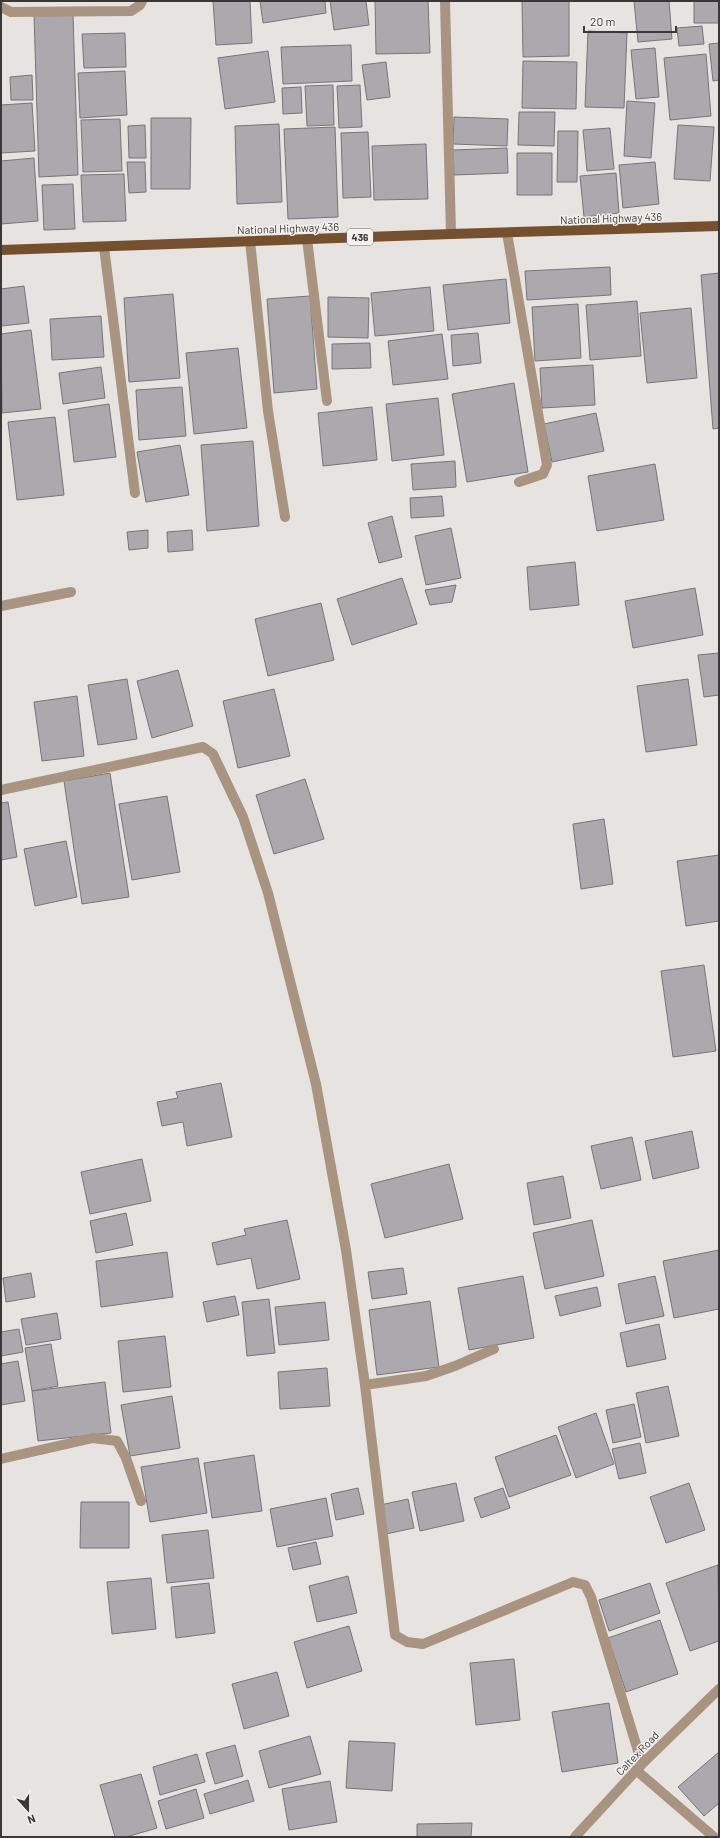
<svg xmlns="http://www.w3.org/2000/svg" width="720" height="1838" font-family="Barlow,sans-serif">
	<rect width="100%" height="100%" fill="#e6e3e0"/>
	<path fill="#aba9ad" stroke="#777578" d="M213 1H250L252 43 216 45Z
		M260 1H325L326 13 263 23Z
		M330 1H366L369 25 334 30Z
		M375 1H428L430 53 376 54Z
		M522 1H569V56L523 57Z
		M634 1H669L672 39 638 42Z
		M694 1H719V23H694Z
		M73 14 78 175 39 177 34 15Z
		M702 26 704 44 679 46 677 28Z
		M588 31 627 33 624 108 585 107Z
		M125 33 126 67 84 68 82 34Z
		M719 43V80L713 81 709 44Z
		M351 45 352 81 283 84 281 47Z
		M655 48 659 97 636 99 631 50Z
		M268 51 275 102 225 109 218 58Z
		M706 54 711 116 670 120 664 58Z
		M523 61 577 62 576 109 522 108Z
		M386 62 390 97 367 100 362 65Z
		M125 71 127 115 80 118 78 73Z
		M32 75 33 100H11L10 77Z
		M333 85 334 125 307 126 305 86Z
		M360 85 362 127 339 128 337 86Z
		M301 87 302 113 283 114 282 88Z
		M627 101 655 103 651 158 624 156Z
		M32 103 35 151 1 153V105Z
		M519 112H555L554 146 518 145Z
		M454 117 508 119 507 146 453 144Z
		M151 118H191L190 189H151Z
		M120 119 122 171 83 172 81 120Z
		M279 124 282 202 237 204 235 126Z
		M145 125 146 158H129L128 126Z
		M678 125 714 127 710 181 674 179Z
		M335 127 338 217 288 219 284 129Z
		M610 128 614 169 587 171 583 130Z
		M558 131H578L577 182H557Z
		M368 132 371 197 343 198 341 133Z
		M426 144 428 199 374 200 372 146Z
		M507 148 508 173 454 175 453 150Z
		M517 153H552V195H517Z
		M34 158 38 221 1 224V161Z
		M127 162H145L146 192 129 193Z
		M655 162 659 204 623 208 619 165Z
		M616 173 619 213 584 217 580 176Z
		M124 174 126 221 83 222 81 175Z
		M73 184 75 229 44 230 42 185Z
		M610 267 611 295 527 300 525 271Z
		M719 273V428L713 429 701 275Z
		M506 279 510 323 448 330 443 285Z
		M24 286 29 323 1 326V289Z
		M430 287 434 331 375 336 371 293Z
		M173 294 180 378 129 382 124 298Z
		M310 296 317 389 274 393 267 299Z
		M328 297 369 298 368 338 328 337Z
		M637 301 641 356 590 360 586 305Z
		M578 304 581 358 535 361 532 307Z
		M691 308 697 378 647 383 640 313Z
		M101 316 104 357 52 360 50 319Z
		M31 330 41 409 2 413 1 334Z
		M478 333 481 363 453 366 451 335Z
		M442 334 448 379 393 385 388 341Z
		M370 343 371 368 332 369V344Z
		M238 348 247 428 194 434 186 353Z
		M593 365 595 405 542 408 540 368Z
		M101 367 105 398 63 404 59 373Z
		M514 383 528 472 467 482 452 394Z
		M182 387 186 436 139 440 136 390Z
		M438 398 444 455 392 461 386 404Z
		M109 404 116 457 74 462 68 410Z
		M372 407 377 460 323 466 318 413Z
		M596 413 604 451 552 462 544 424Z
		M55 417 64 495 17 500 8 422Z
		M253 441 259 526 207 531 201 445Z
		M180 445 189 495 146 502 137 452Z
		M455 461 456 487 413 490 411 464Z
		M655 464 664 520 597 531 588 476Z
		M442 496 444 516 411 518 410 498Z
		M392 516 402 557 379 563 368 523Z
		M451 528 461 578 426 585 415 536Z
		M148 530V548L129 550 127 532Z
		M192 530 193 550 168 552 167 532Z
		M575 562 579 605 530 610 527 567Z
		M402 578 417 624 352 645 337 599Z
		M456 585 452 602 430 605 425 590Z
		M695 588 703 635 633 648 625 601Z
		M321 603 334 660 268 676 255 619Z
		M719 653V695L704 697 698 655Z
		M178 670 193 726 152 738 137 681Z
		M127 679 137 739 98 745 88 685Z
		M688 679 697 745 646 752 637 686Z
		M274 689 290 756 238 768 223 701Z
		M77 696 84 756 42 761 34 702Z
		M110 773 129 897 82 904 64 781Z
		M305 779 324 839 274 854 256 795Z
		M167 796 180 872 132 880 119 804Z
		M8 802 17 857 1 860V803Z
		M604 819 613 884 581 889 573 824Z
		M66 841 77 897 35 906 24 849Z
		M719 855V921L686 926 677 861Z
		M704 965 716 1051 673 1057 661 971Z
		M221 1083 232 1137 187 1146 183 1122 162 1126 157 1102 178 1098 176 1092Z
		M692 1131 699 1168 653 1179 645 1141Z
		M632 1137 641 1180 601 1189 591 1146Z
		M142 1159 151 1201 90 1214 81 1172Z
		M449 1164 463 1219 385 1238 371 1184Z
		M563 1176 571 1218 534 1225 527 1183Z
		M126 1213 133 1245 96 1253 90 1221Z
		M287 1220 300 1279 257 1289 251 1258 217 1265 212 1243 246 1235 244 1229Z
		M592 1220 604 1276 545 1289 533 1233Z
		M719 1250V1309L674 1318 663 1261Z
		M167 1252 173 1297 101 1307 96 1261Z
		M403 1268 407 1294 372 1299 368 1272Z
		M31 1273 35 1297 6 1302 3 1278Z
		M523 1276 534 1338 469 1350 458 1288Z
		M655 1276 664 1316 626 1324 618 1284Z
		M597 1287 601 1306 560 1316 555 1296Z
		M235 1296 239 1315 207 1322 203 1302Z
		M269 1299 275 1353 247 1356 242 1302Z
		M430 1301 439 1367 377 1375 369 1310Z
		M325 1302 329 1340 279 1345 275 1307Z
		M57 1313 61 1339 26 1345 21 1319Z
		M659 1324 666 1359 627 1367 620 1333Z
		M19 1329 23 1352 1 1356V1332Z
		M165 1336 171 1387 123 1392 118 1341Z
		M51 1344 58 1386 32 1391 25 1348Z
		M18 1361 25 1401 1 1405V1364Z
		M327 1368 330 1406 280 1409 278 1372Z
		M105 1382 111 1433 38 1441 32 1391Z
		M668 1386 679 1436 646 1443 636 1393Z
		M172 1396 180 1448 130 1456 121 1405Z
		M634 1404 641 1437 613 1443 606 1410Z
		M596 1413 614 1464 576 1478 558 1427Z
		M556 1435 571 1475 509 1497 495 1457Z
		M640 1443 646 1473 619 1479 612 1449Z
		M254 1455 262 1511 212 1518 204 1463Z
		M198 1458 207 1513 150 1522 141 1467Z
		M456 1483 464 1521 420 1531 412 1492Z
		M689 1483 705 1530 666 1543 650 1497Z
		M358 1488 364 1514 336 1520 331 1494Z
		M503 1488 510 1508 481 1518 474 1498Z
		M326 1498 333 1536 277 1547 270 1509Z
		M408 1499 414 1528 386 1534 380 1505Z
		M81 1502H129V1548H80Z
		M208 1530 214 1578 167 1583 162 1535Z
		M316 1542 321 1564 293 1570 288 1548Z
		M718 1565 719 1641 690 1651 666 1583Z
		M348 1576 357 1613 317 1622 309 1586Z
		M151 1578 156 1629 112 1634 107 1582Z
		M209 1583 215 1633 176 1638 171 1587Z
		M650 1583 660 1613 609 1631 599 1600Z
		M660 1620 678 1674 626 1692 608 1638Z
		M349 1626 362 1671 307 1688 294 1642Z
		M514 1659 520 1720 476 1725 470 1663Z
		M277 1672 289 1716 244 1729 232 1684Z
		M609 1703 618 1763 562 1772 552 1712Z
		M310 1736 321 1774 269 1788 259 1751Z
		M349 1741 395 1743 392 1791 346 1788Z
		M235 1745 243 1776 215 1784 206 1753Z
		M719 1752V1803L704 1816 678 1787Z
		M197 1754 205 1782 160 1795 153 1767Z
		M141 1774 157 1828 126 1837H115L100 1785Z
		M248 1780 254 1801 210 1814 204 1794Z
		M330 1781 337 1822 289 1830 282 1789Z
		M196 1789 204 1818 166 1829 158 1801Z
		M472 1823 471 1837H417V1824Z"/>
	<g fill="none" stroke-linecap="round" stroke-linejoin="round">
		<path stroke="#a99381" stroke-width="10" d="M445 1 451 234
			M1 7 11 12 131 11 140 5 142 1
			M507 233 547 465 543 474 519 482
			M307 239 327 401
			M250 241 268 411 285 517
			M104 247 135 493
			M1 606 71 592
			M1 790 203 747 213 754 243 817 268 893 316 1084 346 1250 365 1385 395 1635 407 1642 423 1644 573 1582 585 1585 591 1597 642 1764
			M365 1385 426 1376 455 1366 494 1349
			M1 1459 93 1438 117 1441 126 1458 141 1501
			M636 1770 714 1837
			M575 1837 642 1764 719 1689"/>
		<path stroke="#75502f" stroke-width="10" d="M1 250 451 234 719 226"/>
	</g>
	<g text-anchor="middle" dominant-baseline="central" stroke-width="3" stroke-linejoin="round" paint-order="stroke">
		<rect fill="#f4f0ed" stroke="#716f6d" stroke-width="1" x="347" y="229" width="26" height="16" rx="3"/>
		<g font-size="10" font-weight="bold" fill="#393836">
			<text x="360" y="237">436</text>
		</g>
		<g font-size="11" fill="#393836" stroke="#f4f0ed">
			<text transform="translate(611 218) rotate(-2)">National Highway 436</text>
			<text transform="translate(288 228) rotate(-2)">National Highway 436</text>
			<text transform="translate(637 1753) rotate(-46)">Caltex Road</text>
		</g>
	</g>
	<rect width="720" height="1838" fill="none" stroke="#393836" stroke-width="4"/>
	<g transform="translate(28 1810) rotate(159)" stroke="#f4f0ed" stroke-width="3" paint-order="stroke">
	<path d="M0-3L7 15L0 10L-7 15Z" fill="#393836"/>
	<text y="-6" font-size="11" font-weight="bold" text-anchor="middle" fill="#393836">N</text>
	</g>
	<path d="M584 26v6h92v-6" fill="none" stroke="#393836" stroke-width="2"/>
	<text x="590" y="26" font-size="12" fill="#393836" stroke="#f4f0ed" stroke-width="3" paint-order="stroke">20 m</text>
</svg>
